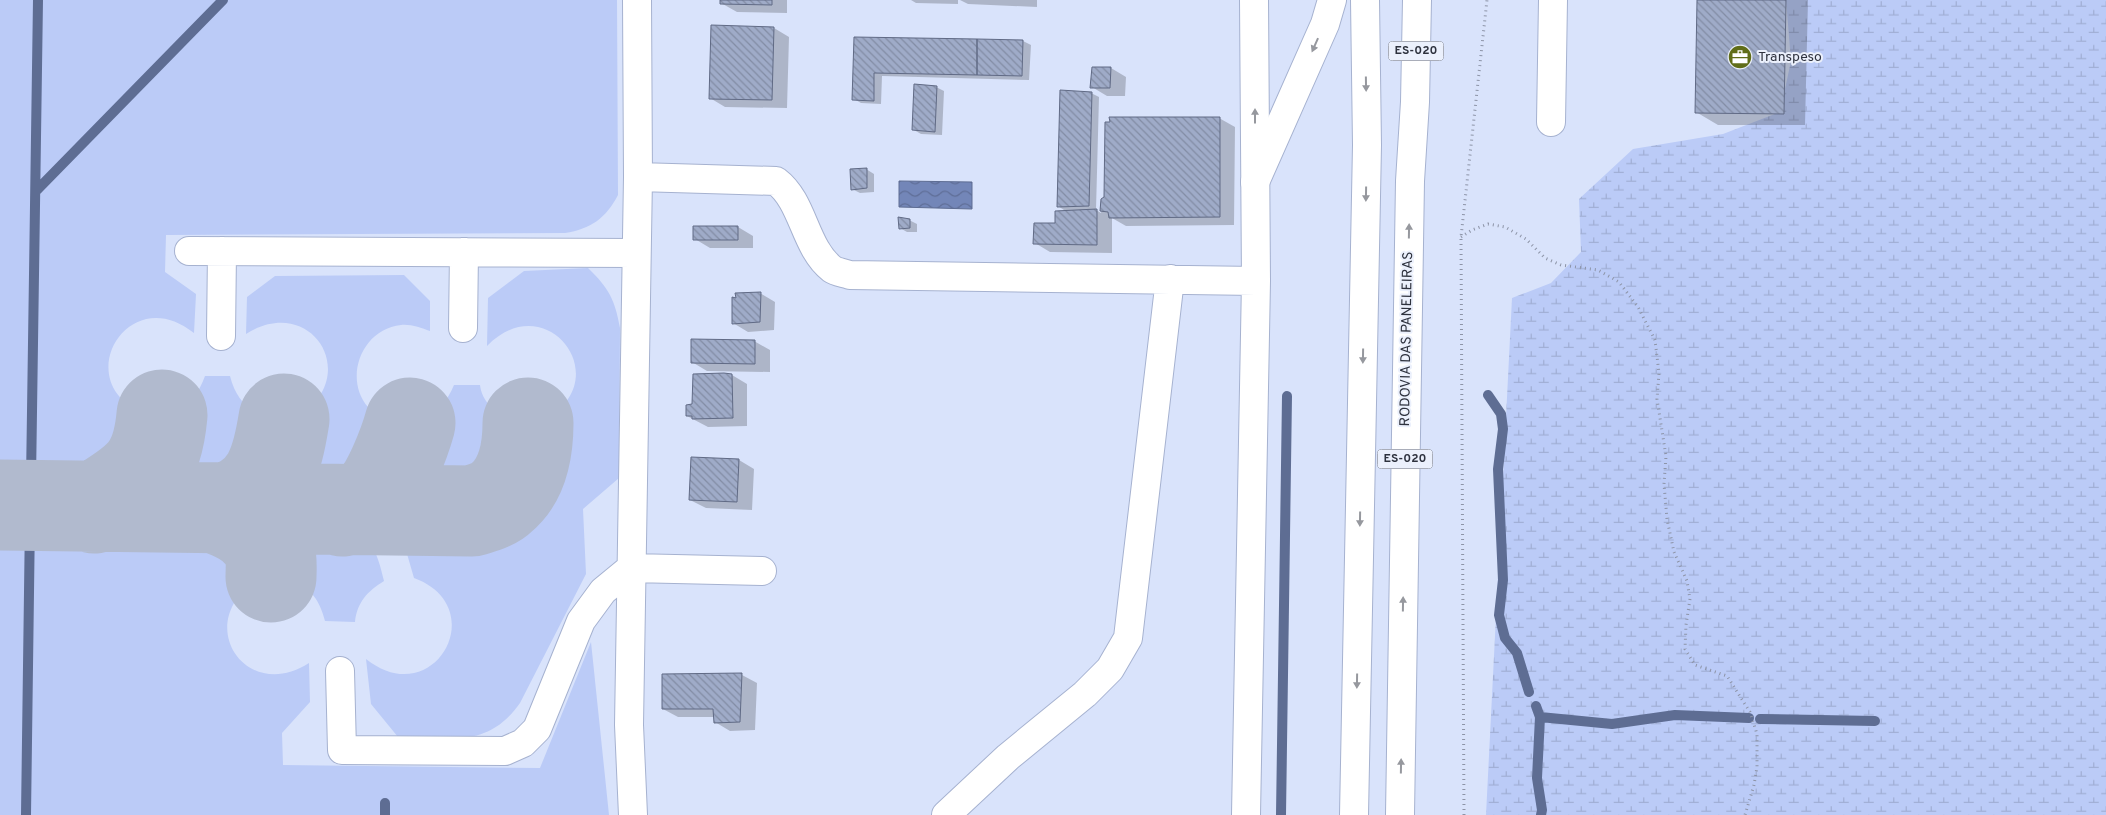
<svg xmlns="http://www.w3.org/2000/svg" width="2106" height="815" font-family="Overpass,sans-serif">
	<defs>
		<pattern id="wetland-marsh" width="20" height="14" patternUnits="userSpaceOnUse" patternTransform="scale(1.25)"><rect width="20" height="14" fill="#bbcbf7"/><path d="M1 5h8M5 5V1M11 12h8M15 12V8" fill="none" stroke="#a1afd5"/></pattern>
		<pattern id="water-waves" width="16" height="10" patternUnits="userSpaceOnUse" patternTransform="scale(1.25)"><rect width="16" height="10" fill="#7386b8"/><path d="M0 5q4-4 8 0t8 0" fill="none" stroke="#5f6e97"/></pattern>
		<pattern id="building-back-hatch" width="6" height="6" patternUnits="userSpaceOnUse" patternTransform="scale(1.25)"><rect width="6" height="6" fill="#9fabc8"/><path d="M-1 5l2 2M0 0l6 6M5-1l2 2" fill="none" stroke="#828ca4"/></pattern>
	</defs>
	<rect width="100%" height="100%" fill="#d9e3fb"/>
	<path fill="#bbcbf7" d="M0 0H617L618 195C606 218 591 229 565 233L166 235 165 272 196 294 194 333C127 279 67 385 146 414 146 427 148 443 141 455 137 465 128 475 118 480 94 492 29 484 0 483Z
		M588 268C609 288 615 300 620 328L619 478 583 509 586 574 520 703C487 750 449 737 398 737L371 704 366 659C434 713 493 607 414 578L405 547 392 518C412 518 449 522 468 518 503 512 533 480 541 447 543 439 543 429 544 420 619 379 546 285 487 346L488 298 524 271Z
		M404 275 430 301V331C421 328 411 324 401 325 362 329 343 378 368 407 375 415 385 419 395 422L386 449 370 471 348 488 270 487C288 462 295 446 299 416 363 374 310 293 246 334L247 297 275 276Z
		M205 376H230C236 399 247 410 269 419 260 493 214 482 156 484 170 459 175 439 177 411 192 402 199 392 205 376Z
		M454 385H480C482 403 497 414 513 421 511 500 450 488 392 490 412 465 419 450 425 419 440 410 447 401 454 385Z
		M347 515C370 537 377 550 384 581 368 591 357 602 355 622L325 621C320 601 311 588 292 580L289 548 276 517Z
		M0 516 229 522C246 541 253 557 256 581 192 623 246 704 309 663L310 702 282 733 283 765 540 768 591 642 609 815H0Z"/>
	<path fill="url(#wetland-marsh)" d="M1786 0H2106V815H1486L1512 298 1551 283 1581 252 1579 199 1633 149 1723 134 1780 112 1791 61Z"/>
	<path fill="url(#water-waves)" stroke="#5e6d93" d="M899 181 972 182V209L899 207Z"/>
	<path fill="#0003" d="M721 0H787V13L737 12 721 3Z
		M911 0H958V4L916 3Z
		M960 0H1037V7L968 4Z
		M1699 0H1808L1805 125H1718L1696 112Z
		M774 28 789 37 787 108 725 107 710 98Z
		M855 38 1023 41 1031 45 1029 80 882 76 881 104 861 103 854 99Z
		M1111 68 1126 77 1125 96H1107L1092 87Z
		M936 87 944 91 942 135 921 134 914 130Z
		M1091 93 1099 97 1096 210 1101 213 1103 199 1219 118 1235 127 1234 225 1126 226 1112 218V253L1050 252 1035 243 1067 212 1058 206Z
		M866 169 874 174V192L860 193 852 189Z
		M909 220 917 224V232H907L900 228Z
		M738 227 753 236V248H710L695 239Z
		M760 293 775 302 774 330 748 332 733 323Z
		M754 341 770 350V372L707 371 692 362Z
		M732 375 747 384V426L708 427 687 416 693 405Z
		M739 460 754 469 752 510 706 508 690 500Z
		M742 675 757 683 755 730 730 731 715 722 714 717H678L663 709Z"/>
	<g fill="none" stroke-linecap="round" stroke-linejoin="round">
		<path stroke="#5e6d93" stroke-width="10" d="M36 191 223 0
			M1488 395 1501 414 1503 429 1498 469 1503 580 1499 615 1505 638 1517 653 1529 692
			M31 480 38 0
			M1536 706 1540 717 1537 778 1542 810 1541 815
			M1540 717 1612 724 1675 715 1749 718
			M1760 719 1875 721
			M26 815 30 518
			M385 815V803
			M1281 815 1287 396"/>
		<path stroke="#b1bace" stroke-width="91" d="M0 505 472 511C481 508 494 505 501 498 523 480 528 449 528 423
			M94 508C139 480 157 470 162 415
			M221 510C268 497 277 463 284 419
			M221 510C242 517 263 530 270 553 272 560 271 570 271 577
			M342 511C354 509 365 507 374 498 388 487 405 441 410 423"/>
	</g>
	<path fill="url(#building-back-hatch)" stroke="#606a85" d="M720 0H772V5L720 4Z
		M1697 0H1786L1784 114 1695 113Z
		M711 25 774 27 772 100 709 99Z
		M854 37 977 39V75L874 73V101L852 100Z
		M977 39 1023 40 1022 76 977 75Z
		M1092 67H1111L1110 88H1090Z
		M914 84 937 86 935 132 912 130Z
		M1060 90 1092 92 1089 206 1057 207Z
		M1109 117H1220V217L1109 218 1108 212 1100 211 1101 199 1104 197 1105 122H1110Z
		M867 168V188L851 190 850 169Z
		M1097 209V245L1033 244 1034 223H1055V211Z
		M898 217 910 219V228L899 229Z
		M693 226H738V240H693Z
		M761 292 760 322 732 324V297L736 298 735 293Z
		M691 339 755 340V364L691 363Z
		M724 373 732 374 733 418 692 419V416H686V405L692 404 693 374Z
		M691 457 739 459 737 502 689 500Z
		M742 673 740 722 714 723 713 709H662V674Z"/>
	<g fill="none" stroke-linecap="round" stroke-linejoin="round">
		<g stroke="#a6b2d0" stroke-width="30">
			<path id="minor" d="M1551 122 1553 0
				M638 177 776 181C804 202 804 247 832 269 836 272 844 273 850 275L1256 281
				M189 251 636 253
				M463 328 464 252
				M221 336 222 251
				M340 671 342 750 505 751 523 743 537 729 581 621 603 591 631 568 762 571
				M633 815 629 725 638 177 637 0
				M946 815 1008 757 1085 694 1110 669 1128 638 1170 279
				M1246 815 1256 281 1254 0"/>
		</g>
		<g stroke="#a6b2d0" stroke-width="30">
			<path id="major" d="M1255 182 1325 24 1332 0
				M1354 815 1367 145 1365 0
				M1400 815 1410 181 1415 102 1417 0"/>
		</g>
		<path stroke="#8d94a7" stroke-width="3" stroke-dasharray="1 4" stroke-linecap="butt" d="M1461 237 1472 230 1488 224 1505 227 1526 239 1545 258 1561 265 1598 270 1619 282 1638 307 1655 340 1659 373 1657 399 1666 456 1664 484 1667 519 1674 552 1687 581 1690 599 1686 625 1685 649 1695 665 1727 676 1750 712 1757 734V767L1754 785 1745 815
			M1464 815 1461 237 1487 0"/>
		<use href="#minor" stroke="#fff" stroke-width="28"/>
		<use href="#major" stroke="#fff" stroke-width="28"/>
	</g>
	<defs><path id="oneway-solid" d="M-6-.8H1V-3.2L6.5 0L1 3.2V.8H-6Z" transform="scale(1.25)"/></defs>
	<g fill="#96989e">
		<use href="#oneway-solid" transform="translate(1315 45) rotate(114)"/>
		<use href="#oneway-solid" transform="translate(1366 84) rotate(89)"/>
		<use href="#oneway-solid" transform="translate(1255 116) rotate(-90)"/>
		<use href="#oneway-solid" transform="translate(1366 194) rotate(91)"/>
		<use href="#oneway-solid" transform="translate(1409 231) rotate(-89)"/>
		<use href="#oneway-solid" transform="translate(1363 356) rotate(91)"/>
		<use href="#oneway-solid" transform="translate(1360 519) rotate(91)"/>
		<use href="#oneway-solid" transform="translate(1403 604) rotate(-89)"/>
		<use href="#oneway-solid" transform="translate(1357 681) rotate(91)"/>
		<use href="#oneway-solid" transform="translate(1401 766) rotate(-89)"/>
	</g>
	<defs>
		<g id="office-disc" transform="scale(1.25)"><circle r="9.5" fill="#606d18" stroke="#ebf0fc"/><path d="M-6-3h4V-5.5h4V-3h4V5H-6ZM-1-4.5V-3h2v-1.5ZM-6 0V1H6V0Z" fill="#fff"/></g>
	</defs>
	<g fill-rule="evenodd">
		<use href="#office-disc" x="1740" y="57"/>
	</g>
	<g text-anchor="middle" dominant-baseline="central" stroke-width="4" stroke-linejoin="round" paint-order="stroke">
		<g fill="#ebf0fc" stroke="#676b77" stroke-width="1">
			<rect x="1388.5" y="41.5" width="55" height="19" rx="4"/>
			<rect x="1377.5" y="449.5" width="55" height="19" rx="4"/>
		</g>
		<g font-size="12" font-weight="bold" fill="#2e323e">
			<text x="1416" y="51">ES-020</text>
			<text x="1405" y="459">ES-020</text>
		</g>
		<g font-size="14" fill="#2e323e" stroke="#ebf0fc" text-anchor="start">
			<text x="1758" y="57">Transpeso</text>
		</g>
		<g font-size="14" fill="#2e323e" stroke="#ebf0fc">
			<text transform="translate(1407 339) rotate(-89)">RODOVIA DAS PANELEIRAS</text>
		</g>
	</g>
</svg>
